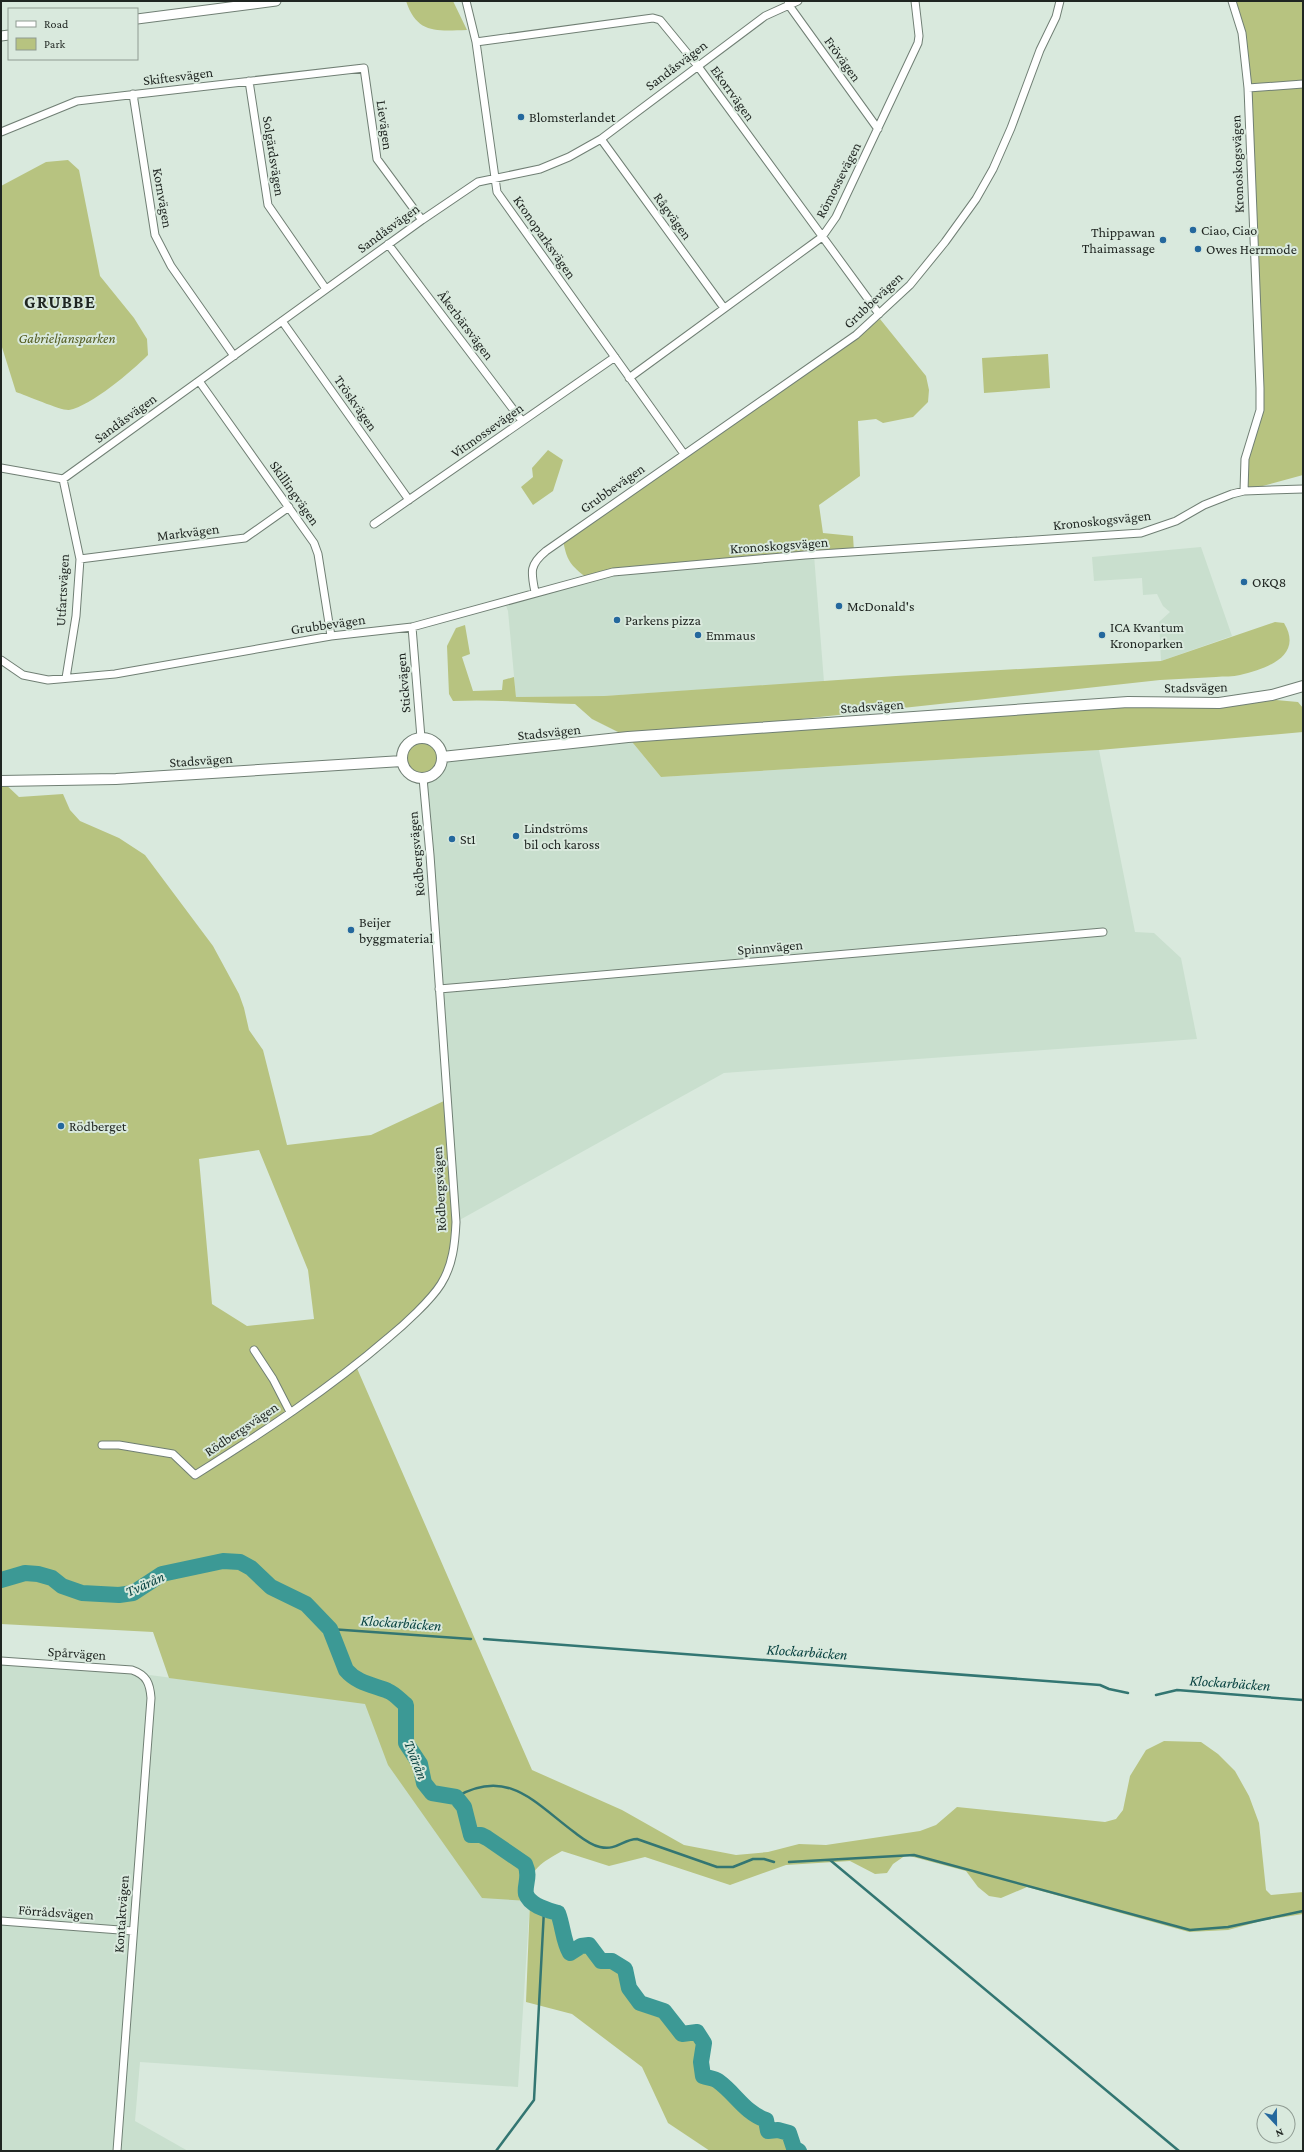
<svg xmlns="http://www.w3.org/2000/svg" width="1304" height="2152" font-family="'Crimson Pro',serif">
	<rect width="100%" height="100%" fill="#d9e9dd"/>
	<path fill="#c9dfce" d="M1201 547 1232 636 1161 661 1159 622 1170 612 1163 606 1157 594 1143 595 1142 578 1094 581 1092 557Z
		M814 555 824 682 604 696 516 697 508 611 504 600 587 578Z
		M628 737 661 777 1099 750 1135 932 1154 933 1181 958 1197 1039 724 1073 456 1222 426 778 437 771 442 760Z
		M1 1664 134 1673 366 1703 530 1901 518 2087 140 2062 135 2121 188 2151H1Z"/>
	<path fill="#b7c380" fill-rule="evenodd" d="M406 1H453L467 30C436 31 417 34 406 1Z
		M1232 1H1303V475L1244 491 1243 480 1260 410 1242 33Z
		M68 160 79 170 100 276 134 318 147 339 148 355C132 371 91 406 69 410 62 411 25 395 16 392L1 344V186L46 162Z
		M880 319 926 376 929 390 928 402 913 417 883 423 876 419 858 421 860 476 819 505 823 533 853 536 854 552 587 578C571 566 566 560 563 539Z
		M1048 354 1050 388 984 393 982 358Z
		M548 450 563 460 553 491 533 505 521 487 533 477 532 468Z
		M1275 622 1284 623C1304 656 1266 669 1240 675 1233 677 1224 676 1216 677 1197 678 1179 679 1160 680L644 736 1128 702 1252 703 1276 700 1298 702 1303 708V732L1099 750 661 777 628 737 592 719 575 704C534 703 494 699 453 701L449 694 447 646 456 628 465 625 470 654 462 657 473 691 502 690 503 680 514 677 516 697 604 696 896 676 1161 661Z
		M406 758a16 16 0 1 1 32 0a16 16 0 1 1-32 0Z
		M1 780 19 797 63 794 70 810 80 821 119 838 145 855 213 946 239 994 244 1008 249 1030 263 1050 287 1145 371 1135 446 1100 454 1251 441 1284 356 1366 532 1770 622 1810 684 1845 736 1855 768 1852 799 1844 826 1845 920 1831 936 1825 957 1807 1105 1822 1116 1819 1123 1810 1130 1776 1146 1750 1164 1741 1201 1742 1218 1754 1235 1771 1249 1796 1259 1823 1266 1890 1271 1895 1303 1892V1914L1265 1920 1228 1930 1189 1932 1027 1887 1001 1898 989 1896 978 1887 966 1871 906 1855 893 1864 887 1873 875 1874 850 1861 786 1865 730 1885 645 1857 609 1866 562 1851C541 1863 531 1868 526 1894 533 1905 545 1910 558 1913 563 1926 563 1941 570 1953L581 1946 589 1945 601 1961H612L625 1969 629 1988 640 2003 664 2011 682 2034 697 2032 704 2043 701 2062 703 2076C708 2077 714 2078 718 2081 736 2094 744 2112 766 2120L768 2131 778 2130 789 2133 794 2148 799 2151H710L668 2123 642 2067 572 2014 526 2002 530 1901 482 1898 388 1765 365 1704 169 1678 153 1632 1 1624ZM259 1150 308 1270 314 1319 247 1326 212 1304 199 1159Z"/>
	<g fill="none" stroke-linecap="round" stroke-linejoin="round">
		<path stroke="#337672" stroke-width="2.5" d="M330 1629 471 1639
			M484 1639 1100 1685 1109 1689 1128 1693
			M1156 1695 1177 1690 1303 1700
			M456 1797C508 1767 535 1803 574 1832 582 1838 590 1845 600 1847 617 1851 623 1839 637 1839L717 1867H733L753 1859H764L774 1862
			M830 1860 1179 2151
			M789 1862 914 1855 1190 1930 1228 1927 1303 1911
			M496 2151 534 2100 544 1910"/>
		<path stroke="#3c9995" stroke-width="16" d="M1 1580 25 1573 38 1574 52 1578 62 1586 82 1593 119 1595 133 1593 162 1574 223 1561 240 1562 251 1568 271 1587 306 1604 330 1629 346 1670C357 1683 373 1685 388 1691 395 1694 400 1700 406 1705V1743L420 1764 424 1783 432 1793 456 1797 464 1807 471 1835H481L487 1838 525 1864C531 1877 524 1885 526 1894 530 1906 548 1910 558 1913 563 1926 563 1941 570 1953L581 1946 589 1945 601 1961H612L625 1969 629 1988 640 2003 664 2011 682 2034 697 2032 704 2043 701 2062 703 2076C708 2078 714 2078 718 2081 736 2094 744 2112 766 2120L768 2131 778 2130 789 2133 794 2148 799 2151"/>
		<g stroke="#707f74" stroke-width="9">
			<path id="minor" d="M466 1 476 42 497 192 684 454
				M1232 1 1242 33 1248 88 1260 388V410L1245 459 1244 491
				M788 4 878 129
				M476 42 653 18 660 20 697 65 879 314
				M249 81 268 205 326 289
				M1248 88 1303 84
				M133 94 155 235 171 266 234 356
				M1 132 77 101 364 68 377 159 422 220
				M601 139 724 308
				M388 244 522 421
				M282 321 409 500
				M629 378 822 237 836 217 918 43 919 36 915 1
				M199 381 314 543 318 554 331 636
				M1 468 63 479 422 220 478 182 540 169 569 157 601 139 765 16 798 1
				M63 479 80 559 76 616 66 678
				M374 524 615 357
				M80 559 245 538 289 507
				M535 592C531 572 529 565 546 551L856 335 910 285 945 242 976 199 993 169 1011 128 1040 50 1056 17 1060 1
				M412 627 421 738
				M1 660 23 675 48 680 115 674 331 636 412 627 613 572 805 555 1141 533 1176 521 1204 505 1232 494 1244 491 1303 489
				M439 989 1103 932
				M254 1350 273 1379 290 1412
				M102 1445H119L173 1454 195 1475C262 1433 329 1389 388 1338 404 1325 431 1300 441 1284 453 1265 455 1243 456 1222L430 855 423 778
				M1 1661 132 1670C147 1675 150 1684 151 1698L117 2151
				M1 1921 133 1931"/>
		</g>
		<g stroke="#707f74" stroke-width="11">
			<path id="tertiary" d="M137 19 276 1
				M1 36 9 35"/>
		</g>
		<g stroke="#707f74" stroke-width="12">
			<path id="secondary" d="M402 758a20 20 0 1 1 40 0a20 20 0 1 1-40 0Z
				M442 757 628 737 1128 702 1219 703 1272 695 1303 686
				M1 781 116 779 402 761"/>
		</g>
		<use href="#minor" stroke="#fff" stroke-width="7"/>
		<use href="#tertiary" stroke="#fff" stroke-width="9"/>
		<use href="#secondary" stroke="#fff" stroke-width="10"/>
	</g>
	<g fill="#24689d" stroke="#d9e9dd" stroke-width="1.5">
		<circle cx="521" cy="117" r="4"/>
		<circle cx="1193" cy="230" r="4"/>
		<circle cx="1163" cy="240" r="4"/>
		<circle cx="1198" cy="249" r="4"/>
		<circle cx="1244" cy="582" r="4"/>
		<circle cx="839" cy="606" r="4"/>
		<circle cx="617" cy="620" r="4"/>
		<circle cx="698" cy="635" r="4"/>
		<circle cx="1102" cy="635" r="4"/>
		<circle cx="516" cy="836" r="4"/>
		<circle cx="452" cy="839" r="4"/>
		<circle cx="351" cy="930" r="4"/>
		<circle cx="61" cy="1126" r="4"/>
	</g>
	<g text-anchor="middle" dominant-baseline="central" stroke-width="4" stroke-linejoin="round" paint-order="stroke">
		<g font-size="14" fill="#1f2521" stroke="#d9e9dd">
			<text transform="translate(843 59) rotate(54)">Frövägen</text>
			<text transform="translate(676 65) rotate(-37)">Sandåsvägen</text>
			<text transform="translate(178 76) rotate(-7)">Skiftesvägen</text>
			<text transform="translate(733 93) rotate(54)">Ekorrvägen</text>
			<text transform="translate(385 125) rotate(82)">Lievägen</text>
			<text transform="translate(274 156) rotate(81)">Solgärdsvägen</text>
			<text transform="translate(1237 164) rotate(-92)">Kronoskogsvägen</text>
			<text transform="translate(838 180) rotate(-63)">Römossevägen</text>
			<text transform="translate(163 198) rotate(80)">Kornvägen</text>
			<text transform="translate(673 216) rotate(54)">Rågvägen</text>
			<text transform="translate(388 228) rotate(-36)">Sandåsvägen</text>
			<text transform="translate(545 237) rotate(55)">Kronoparksvägen</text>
			<text transform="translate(873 300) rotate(-43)">Grubbevägen</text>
			<text transform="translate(466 325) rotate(53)">Åkerbärsvägen</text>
			<text transform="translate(356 403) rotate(55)">Tröskvägen</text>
			<text transform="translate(125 418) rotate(-36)">Sandåsvägen</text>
			<text transform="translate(487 430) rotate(-35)">Vitmossevägen</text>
			<text transform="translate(612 488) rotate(-35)">Grubbevägen</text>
			<text transform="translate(295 493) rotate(55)">Skillingvägen</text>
			<text transform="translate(1102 520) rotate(-6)">Kronoskogsvägen</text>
			<text transform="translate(188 532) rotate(-7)">Markvägen</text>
			<text transform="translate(779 545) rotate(-4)">Kronoskogsvägen</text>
			<text transform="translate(62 590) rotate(-87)">Utfartsvägen</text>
			<text transform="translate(328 624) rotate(-8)">Grubbevägen</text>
			<text transform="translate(403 683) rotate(-95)">Stickvägen</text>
			<text transform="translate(1196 687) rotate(-1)">Stadsvägen</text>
			<text transform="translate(872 706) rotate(-4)">Stadsvägen</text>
			<text transform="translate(549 732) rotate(-6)">Stadsvägen</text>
			<text transform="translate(201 760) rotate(-4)">Stadsvägen</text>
			<text transform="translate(416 854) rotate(-95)">Rödbergsvägen</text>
			<text transform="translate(770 947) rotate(-5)">Spinnvägen</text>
			<text transform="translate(439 1189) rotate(-93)">Rödbergsvägen</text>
			<text transform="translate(241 1429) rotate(-34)">Rödbergsvägen</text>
			<text transform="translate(77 1653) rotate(4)">Spårvägen</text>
			<text transform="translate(56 1912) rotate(4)">Förrådsvägen</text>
			<text transform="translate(121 1914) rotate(-86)">Kontaktvägen</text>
		</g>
		<g font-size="14" fill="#1f2521" stroke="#d9e9dd" text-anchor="start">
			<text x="529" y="117">Blomsterlandet</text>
			<text x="1201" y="230">Ciao, Ciao</text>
			<text x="1155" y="232" text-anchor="end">Thippawan<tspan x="1155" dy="16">Thaimassage</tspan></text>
			<text x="1206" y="249">Owes Herrmode</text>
			<text x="1252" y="582">OKQ8</text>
			<text x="847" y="606">McDonald's</text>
			<text x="625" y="620">Parkens pizza</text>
			<text x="1110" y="627">ICA Kvantum<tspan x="1110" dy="16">Kronoparken</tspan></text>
			<text x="706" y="635">Emmaus</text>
			<text x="524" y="828">Lindströms<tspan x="524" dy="16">bil och kaross</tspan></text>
			<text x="460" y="839">St1</text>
			<text x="359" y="922">Beijer<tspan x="359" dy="16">byggmaterial</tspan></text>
			<text x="69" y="1126">Rödberget</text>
		</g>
		<g font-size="14" font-style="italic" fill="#535c20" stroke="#d9e9dd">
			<text x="67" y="338">Gabrieljansparken</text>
		</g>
		<g font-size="15" font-style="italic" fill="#084240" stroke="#d9e9dd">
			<text transform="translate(145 1584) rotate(-24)">Tvärån</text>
			<text transform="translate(401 1623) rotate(4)">Klockarbäcken</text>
			<text transform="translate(807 1652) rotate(4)">Klockarbäcken</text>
			<text transform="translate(1230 1683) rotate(4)">Klockarbäcken</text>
			<text transform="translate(416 1760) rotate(69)">Tvärån</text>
		</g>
		<g font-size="18" font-weight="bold" letter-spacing="1" fill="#1f2521" stroke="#d9e9dd">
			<text x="60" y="302">GRUBBE</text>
		</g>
	</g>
	<rect width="1304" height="2152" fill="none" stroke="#1f2521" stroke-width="4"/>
	<rect x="8" y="8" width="130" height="52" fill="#d9e9dd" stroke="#8f9b92"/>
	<rect x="16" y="21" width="20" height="6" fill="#ffffff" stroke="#8f9b92"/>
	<text x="44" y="28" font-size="12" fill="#1f2521">Road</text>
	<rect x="16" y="38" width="20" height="12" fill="#b7c380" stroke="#8f9b92"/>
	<text x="44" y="48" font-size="12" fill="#1f2521">Park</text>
	<g transform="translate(1276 2124) rotate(158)"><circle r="19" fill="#d9e9dd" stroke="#8f9b92"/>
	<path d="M0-3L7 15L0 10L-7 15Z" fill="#24689d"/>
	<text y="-6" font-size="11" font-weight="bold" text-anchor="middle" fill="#1f2521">N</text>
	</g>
</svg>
